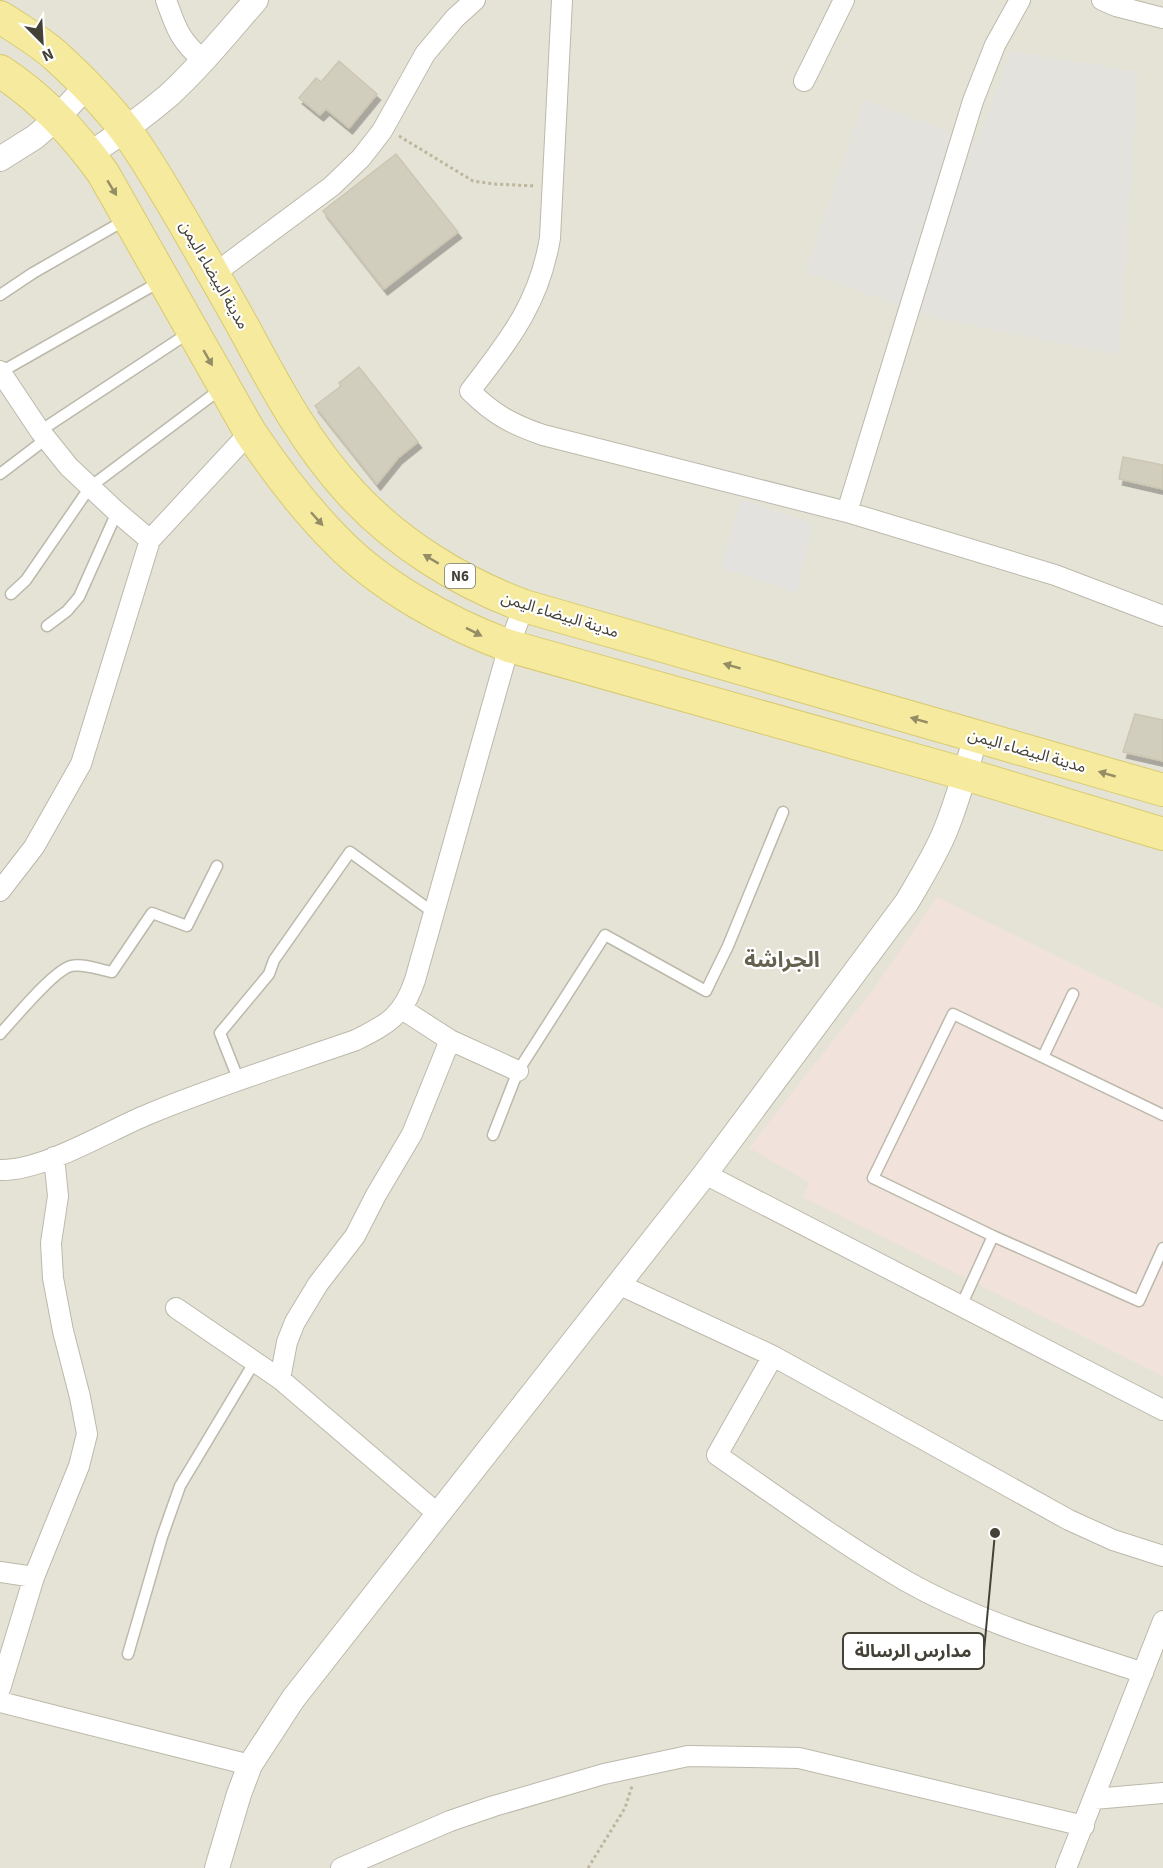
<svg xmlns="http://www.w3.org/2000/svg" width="1163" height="1868" font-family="'Source Sans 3','Noto Sans Arabic',sans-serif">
	<defs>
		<filter id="shadow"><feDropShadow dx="3.5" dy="6" stdDeviation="0" flood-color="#0004"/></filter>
	</defs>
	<rect width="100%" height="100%" fill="#f2f0e7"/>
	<path fill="#e5e3d6" d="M0 0H1163V1868H0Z"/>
	<path fill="#e4e2dc" d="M1010 51 1138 71 1120 356 931 317 805 272 864 100 978 141Z"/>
	<path fill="#f1e2dc" d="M937 897 1163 1008V1376L803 1197 809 1182 749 1148 874 988Z"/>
	<path fill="#e3e2df" d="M741 499 812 523 797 593 721 568Z"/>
	<path fill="#d2cebe" stroke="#ccc6b2" stroke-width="1.5" filter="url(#shadow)" d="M339 61 377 94 349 128 326 109 320 115 299 98 316 78 321 82Z
		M396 154 458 232 384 289 323 211Z
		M359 367 418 442 398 458 377 484 315 406 341 386 339 383Z
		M1123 457 1163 465V489L1119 479Z
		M1135 714 1163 720V761L1123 752Z"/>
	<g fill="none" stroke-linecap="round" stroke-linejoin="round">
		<g stroke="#bcb9ab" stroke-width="13">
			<path id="service" d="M0 295 33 273 127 219
				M1 372 161 281
				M40 431 190 332
				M0 474 46 439
				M11 594 26 580 90 487 222 388
				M47 626 67 611 79 597 117 512
				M0 1034C15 1018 53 971 71 966 84 963 100 970 112 972L152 913 187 926 217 866
				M1043 1057 1073 994
				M239 1081 220 1033 269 974 274 960 350 852 434 913
				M493 1135 518 1071 605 935 706 991 728 946 783 812
				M993 1236 873 1178 953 1014 1163 1115
				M961 1306 993 1236 1139 1301 1163 1248
				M128 1654 162 1537 180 1486 255 1361"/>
		</g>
		<g stroke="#bcb9ab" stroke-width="22">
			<path id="minor" d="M166 0C176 28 180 41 203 60
				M562 0 550 238C539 304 509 340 470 391 493 414 511 424 543 435L847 512 1055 575 1163 616
				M1102 0 1116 6 1163 18
				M804 81 844 0
				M214 274 332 186 361 158 382 131 425 54 455 18 475 0
				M0 371 40 431 69 467 117 512 150 540
				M847 512 973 101 995 45 1020 0
				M0 891 34 847 81 764 150 540 250 432
				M402 1009 450 1040 518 1071
				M0 1170C44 1171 107 1131 149 1114 216 1086 287 1064 356 1040 388 1024 403 1016 415 980L509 646 524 606
				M705 1174 1163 1410
				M618 1284 773 1356 1069 1520 1113 1540 1163 1556
				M176 1308 280 1379 438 1514
				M773 1356 717 1455C779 1498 841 1543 906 1581 980 1623 1063 1646 1143 1673
				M280 1379 287 1342 295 1322 318 1284 355 1236 376 1195 412 1134 450 1040
				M0 1572 34 1577
				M0 1689 34 1577 79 1466 87 1434 80 1397 63 1331 53 1278 51 1243 58 1196 54 1157
				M0 1702 250 1765
				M1094 1799 1163 1793
				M341 1868 450 1821 494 1806 604 1774 688 1756 799 1758 1084 1826
				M1066 1868 1163 1621"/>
		</g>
		<g stroke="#bcb9ab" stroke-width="26">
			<path id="tertiary" d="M90 154C117 136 143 117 168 96 200 67 228 32 256 0
				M0 159 35 137 57 118 87 86
				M217 1868 239 1794 250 1765 293 1699 705 1174 907 902C921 878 936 854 946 829 958 799 967 767 976 736"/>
		</g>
		<g stroke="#d8ca6f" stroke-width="34">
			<path id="primary" d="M0 17C19 29 39 41 56 56 79 77 108 107 127 132 147 159 163 188 180 216 202 254 224 292 245 330 276 388 306 444 351 493 398 544 460 582 524 606L1163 790
				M0 71C40 97 75 134 103 173L250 432C276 471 305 509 338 542 383 588 450 624 509 646L965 774 1163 834"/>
		</g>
		<path stroke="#bdb79d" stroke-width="3" stroke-dasharray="3 3" stroke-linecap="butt" d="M399 136 473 181 494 184 536 186
			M588 1868 625 1808 632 1786"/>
		<use href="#service" stroke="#fff" stroke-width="10"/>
		<use href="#minor" stroke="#fff" stroke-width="20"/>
		<use href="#tertiary" stroke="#fff" stroke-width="24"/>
		<use href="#primary" stroke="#f5ea9d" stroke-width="32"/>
	</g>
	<defs><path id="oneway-solid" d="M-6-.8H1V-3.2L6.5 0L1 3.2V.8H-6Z" transform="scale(1.5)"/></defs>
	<g fill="#948d65">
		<use href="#oneway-solid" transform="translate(112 188) rotate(59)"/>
		<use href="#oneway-solid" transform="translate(208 358) rotate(60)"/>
		<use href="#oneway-solid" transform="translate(317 519) rotate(48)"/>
		<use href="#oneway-solid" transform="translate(431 559) rotate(-149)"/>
		<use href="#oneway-solid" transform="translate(474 632) rotate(27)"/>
		<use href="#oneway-solid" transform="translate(732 666) rotate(-164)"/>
		<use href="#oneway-solid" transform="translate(919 720) rotate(-164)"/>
		<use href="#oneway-solid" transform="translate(1107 774) rotate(-164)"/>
	</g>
	<g text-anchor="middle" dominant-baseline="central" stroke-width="4.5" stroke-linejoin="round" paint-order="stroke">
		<rect fill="#fff" stroke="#7c7a73" stroke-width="1.5" x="445" y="564" width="30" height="24" rx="4.5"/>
		<g font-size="15" font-weight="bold" fill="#444137">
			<text x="460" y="576">N6</text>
		</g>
		<g font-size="16" fill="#444137" stroke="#fff">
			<text transform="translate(214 275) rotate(60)">مدينة البيضاء اليمن</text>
			<text transform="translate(560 615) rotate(17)">مدينة البيضاء اليمن</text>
			<text transform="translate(1027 751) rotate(16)">مدينة البيضاء اليمن</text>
		</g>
		<g font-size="22" font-weight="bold" fill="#66614f" stroke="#fff">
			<text x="782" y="960">الجراشة</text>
		</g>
	</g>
	<path fill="none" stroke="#444137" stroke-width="2" d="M995 1533L984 1651"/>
	<circle fill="#444137" stroke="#fff" stroke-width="2" cx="995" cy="1533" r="6"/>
	<rect fill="#fff" stroke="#444137" stroke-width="2" x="843" y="1633" width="141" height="36" rx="6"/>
	<g font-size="18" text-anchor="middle" font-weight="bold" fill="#444137">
		<text x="913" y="1657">مدارس الرسالة</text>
	</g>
	<g transform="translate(42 42) rotate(156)" stroke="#ffffff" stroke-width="4.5" paint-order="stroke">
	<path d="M0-4.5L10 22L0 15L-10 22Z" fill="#444137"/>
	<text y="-9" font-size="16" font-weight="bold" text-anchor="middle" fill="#444137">N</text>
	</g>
</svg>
